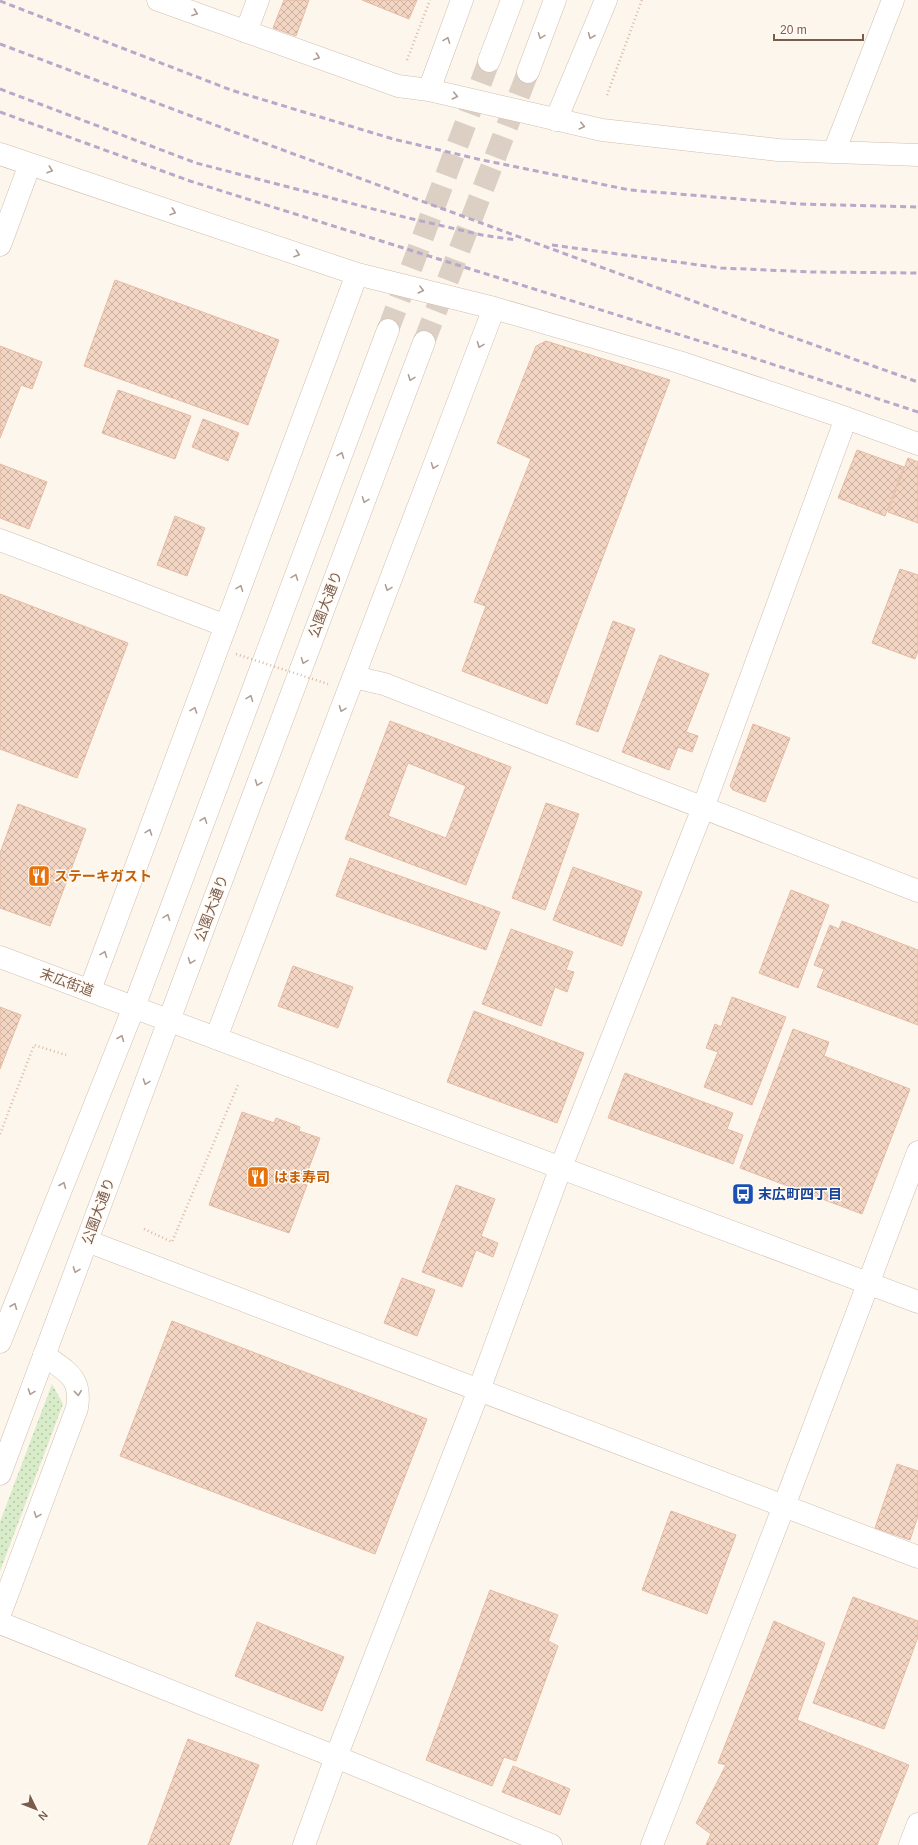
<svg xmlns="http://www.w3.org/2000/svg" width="918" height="1845" font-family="Helvetica,'Noto Sans JP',sans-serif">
	<defs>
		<pattern id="grass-dots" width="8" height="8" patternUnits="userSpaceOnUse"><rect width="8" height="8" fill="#d8ecc9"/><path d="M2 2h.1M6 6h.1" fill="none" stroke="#b4c2a5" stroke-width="1.8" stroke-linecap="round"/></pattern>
		<pattern id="building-cross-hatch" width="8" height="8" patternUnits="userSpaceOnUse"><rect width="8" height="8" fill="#f3d5c3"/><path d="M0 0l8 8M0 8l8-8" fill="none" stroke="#cab0a1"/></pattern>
	</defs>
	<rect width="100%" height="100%" fill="#fdf6ec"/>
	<path fill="url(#grass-dots)" d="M52 1384 63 1404 0 1571V1522Z"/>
	<path fill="url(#building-cross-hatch)" stroke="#e6bba3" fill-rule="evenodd" d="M284 0H309L296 36 273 28Z
		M362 0H417L409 19Z
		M115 280 279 340 248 425 84 366Z
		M546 341 670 380 547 704 462 671 486 606 474 602 531 459 497 443 536 346Z
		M0 346 42 362 32 389 21 385 0 438Z
		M118 390 191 416 175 459 102 433Z
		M203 419 239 433 228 461 192 447Z
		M857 450 904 467 885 516 838 498Z
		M908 458 918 462V523L888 512Z
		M0 464 47 482 29 529 0 518Z
		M175 516 205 528 187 576 157 565Z
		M900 569 918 575V651L915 659 872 643Z
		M0 594 128 643 77 778 0 749Z
		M613 621 635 629 598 732 576 724Z
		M660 655 709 674 686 732 698 736 692 752 678 747 669 770 622 752Z
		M390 721 511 767 466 885 345 839ZM408 763 466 786 446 838 388 816Z
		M753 724 790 738 765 802 733 790 730 786Z
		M546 803 579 814 545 910 512 898Z
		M18 804 86 829 50 926 0 908V853Z
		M350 858 500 912 486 950 336 896Z
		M573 867 642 892 622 946 553 920Z
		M791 890 829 905 798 988 759 973Z
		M842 921 918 950V1025L817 987 824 969 814 965 830 925 839 929Z
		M511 929 573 952 566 970 574 972 567 992 555 987 541 1026 482 1004Z
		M293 966 353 987 338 1028 278 1006Z
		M732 997 786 1017 752 1105 704 1087 718 1052 706 1048 715 1024 721 1027Z
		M0 1007 21 1015 0 1069Z
		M474 1011 584 1053 557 1123 447 1082Z
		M793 1029 829 1042 824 1056 910 1089 862 1214 740 1168Z
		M625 1073 733 1113 727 1129 743 1135 733 1164 608 1118Z
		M242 1112 274 1123 276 1118 300 1127 299 1131 320 1138 303 1184 307 1185 289 1233 209 1205Z
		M456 1185 495 1199 481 1236 498 1243 493 1257 476 1250 462 1287 422 1272Z
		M402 1278 435 1290 417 1336 384 1323Z
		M172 1321 427 1419 375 1554 120 1456Z
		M897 1464 918 1471V1516L910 1540 875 1528Z
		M671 1511 736 1535 707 1614 642 1590Z
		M490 1590 558 1615 548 1641 558 1646 516 1761 504 1757 492 1786 426 1760Z
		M853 1597 918 1621V1637L884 1729 813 1703Z
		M774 1621 825 1643 797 1720 909 1765 877 1845H706L711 1834 696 1823 726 1765 718 1763Z
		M257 1622 344 1657 322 1711 235 1676Z
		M188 1739 259 1765 229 1845H148Z
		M513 1766 570 1789 560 1815 502 1792Z"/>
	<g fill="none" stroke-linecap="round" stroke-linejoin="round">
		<path stroke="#dcd0c4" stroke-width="22" stroke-dasharray="22 11" stroke-linecap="butt" d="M388 330 489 61
			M424 342 528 72"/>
		<g stroke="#d1beb0" stroke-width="23">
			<path id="minor" d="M158 0 398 86 429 90 602 130 778 150 918 155
				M246 32 258 0
				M429 90 462 0
				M556 120 606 0
				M834 152 893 0
				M0 154 357 274 494 308 679 362 846 418 918 444
				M0 245 30 164
				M0 540 226 626
				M90 990 357 274
				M216 1038 494 308
				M87 1241 918 1557
				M0 1614 77 1408C82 1377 67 1372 44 1355
				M336 1757 551 1845
				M304 1845 336 1757 479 1390 561 1167 703 808 846 418
				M910 1845 918 1824"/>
		</g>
		<g stroke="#d1beb0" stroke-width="23">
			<path id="tertiary" d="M489 61 512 0
				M528 72 555 0
				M354 677 384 684 918 891
				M0 957 918 1302
				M0 1342 134 1007 388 330
				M0 1474 190 964 424 342
				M0 1623 336 1757
				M652 1845 784 1506 918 1152"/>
		</g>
		<path stroke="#d9b8a5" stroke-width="2.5" stroke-dasharray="1 3" stroke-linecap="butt" d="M407 60 430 0
			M607 95 642 0
			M0 1134 34 1045 66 1055
			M144 1229 172 1242 238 1085"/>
		<use href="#minor" stroke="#fff" stroke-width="22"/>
		<use href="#tertiary" stroke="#fff" stroke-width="22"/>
		<path stroke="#b9a8c9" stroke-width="3" stroke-dasharray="6 4" stroke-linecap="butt" d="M0 1 231 90 393 139 482 160 630 190 799 204 918 207
			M0 44 215 125 761 326 918 382
			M0 89 196 163 404 217 482 235 516 240
			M0 112 190 181 738 353 918 412
			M552 245 721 268 813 272 918 273"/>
		<path stroke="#d9b8a5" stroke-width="2.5" stroke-dasharray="1 3" stroke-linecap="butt" d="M236 654 328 684"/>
	</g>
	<defs><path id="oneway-chevron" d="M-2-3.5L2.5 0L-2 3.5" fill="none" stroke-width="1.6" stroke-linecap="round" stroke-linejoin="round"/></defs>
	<g stroke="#af9d94">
		<use href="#oneway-chevron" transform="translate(195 13) rotate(20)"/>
		<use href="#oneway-chevron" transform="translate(541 36) rotate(111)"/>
		<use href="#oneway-chevron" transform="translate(591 36) rotate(112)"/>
		<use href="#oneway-chevron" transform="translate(447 40) rotate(-69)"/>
		<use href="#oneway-chevron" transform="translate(317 57) rotate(20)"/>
		<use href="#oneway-chevron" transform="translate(455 96) rotate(13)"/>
		<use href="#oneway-chevron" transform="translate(582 126) rotate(13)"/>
		<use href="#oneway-chevron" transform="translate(50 170) rotate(19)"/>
		<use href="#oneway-chevron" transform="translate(173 212) rotate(19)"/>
		<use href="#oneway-chevron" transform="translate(297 254) rotate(19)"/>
		<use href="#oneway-chevron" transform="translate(421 290) rotate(14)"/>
		<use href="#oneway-chevron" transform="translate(480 345) rotate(111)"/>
		<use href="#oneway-chevron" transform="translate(411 378) rotate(111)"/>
		<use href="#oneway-chevron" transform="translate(341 455) rotate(-69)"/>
		<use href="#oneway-chevron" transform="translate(434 466) rotate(111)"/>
		<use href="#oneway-chevron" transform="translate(365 500) rotate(111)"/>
		<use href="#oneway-chevron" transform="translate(295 577) rotate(-69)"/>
		<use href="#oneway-chevron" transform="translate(240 588) rotate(-69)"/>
		<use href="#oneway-chevron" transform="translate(388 588) rotate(111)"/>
		<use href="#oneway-chevron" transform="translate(304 661) rotate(111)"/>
		<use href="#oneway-chevron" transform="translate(250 698) rotate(-69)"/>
		<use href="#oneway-chevron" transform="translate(342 709) rotate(111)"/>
		<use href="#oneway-chevron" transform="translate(194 710) rotate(-70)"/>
		<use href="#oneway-chevron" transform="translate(258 783) rotate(111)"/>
		<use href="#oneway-chevron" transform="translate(204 820) rotate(-69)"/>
		<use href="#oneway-chevron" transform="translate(149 832) rotate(-70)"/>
		<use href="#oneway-chevron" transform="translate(167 917) rotate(-69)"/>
		<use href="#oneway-chevron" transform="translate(104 954) rotate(-69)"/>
		<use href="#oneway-chevron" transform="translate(191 961) rotate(111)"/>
		<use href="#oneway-chevron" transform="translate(121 1038) rotate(-68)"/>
		<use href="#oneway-chevron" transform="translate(146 1082) rotate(110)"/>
		<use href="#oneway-chevron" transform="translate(63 1185) rotate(-68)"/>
		<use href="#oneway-chevron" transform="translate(76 1270) rotate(110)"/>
		<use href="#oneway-chevron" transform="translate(14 1306) rotate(-68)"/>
		<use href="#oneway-chevron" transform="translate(31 1392) rotate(110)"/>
		<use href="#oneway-chevron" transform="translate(78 1393) rotate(84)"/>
		<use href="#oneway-chevron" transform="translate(37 1515) rotate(111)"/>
	</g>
	<defs>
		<g id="restaurant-square" transform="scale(1.15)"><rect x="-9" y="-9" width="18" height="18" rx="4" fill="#e8710a" stroke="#fffaf3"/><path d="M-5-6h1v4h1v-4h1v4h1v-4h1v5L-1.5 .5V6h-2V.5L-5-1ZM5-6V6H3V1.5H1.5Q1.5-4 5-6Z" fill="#fff"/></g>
		<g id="bus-square" transform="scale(1.15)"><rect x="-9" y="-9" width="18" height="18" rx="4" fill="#1a4fb4" stroke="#fffaf3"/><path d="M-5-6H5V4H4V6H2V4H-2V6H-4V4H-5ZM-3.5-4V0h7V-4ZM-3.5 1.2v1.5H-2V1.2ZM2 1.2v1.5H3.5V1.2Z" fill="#fff"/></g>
	</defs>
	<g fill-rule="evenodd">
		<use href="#restaurant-square" x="39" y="876"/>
		<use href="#restaurant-square" x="258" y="1177"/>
		<use href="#bus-square" x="743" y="1194"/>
	</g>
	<g text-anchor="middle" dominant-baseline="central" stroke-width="3" stroke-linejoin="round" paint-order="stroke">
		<g font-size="14" fill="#7a5c4d" stroke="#fffaf3">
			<text transform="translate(325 604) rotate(-69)">公園大通り</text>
			<text transform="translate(211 908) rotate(-69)">公園大通り</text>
			<text transform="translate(67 982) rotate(20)">末広街道</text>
			<text transform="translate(98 1211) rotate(-70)">公園大通り</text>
		</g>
		<g font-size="14" font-weight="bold" fill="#c56008" stroke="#fffaf3" text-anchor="start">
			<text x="54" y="876">ステーキガスト</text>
			<text x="274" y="1177">はま寿司</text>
		</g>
		<g font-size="14" font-weight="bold" fill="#164399" stroke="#fffaf3" text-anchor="start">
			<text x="758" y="1194">末広町四丁目</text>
		</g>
	</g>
	<g transform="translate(36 1809) rotate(133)" stroke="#fffaf3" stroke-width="3" paint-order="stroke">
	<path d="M0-3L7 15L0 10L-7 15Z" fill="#7a5c4d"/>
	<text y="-6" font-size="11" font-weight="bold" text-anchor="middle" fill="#7a5c4d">N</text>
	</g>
	<path d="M774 34v6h89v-6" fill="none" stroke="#7a5c4d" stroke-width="2"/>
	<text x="780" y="34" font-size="12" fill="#7a5c4d" stroke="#fffaf3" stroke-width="3" paint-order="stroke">20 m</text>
</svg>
